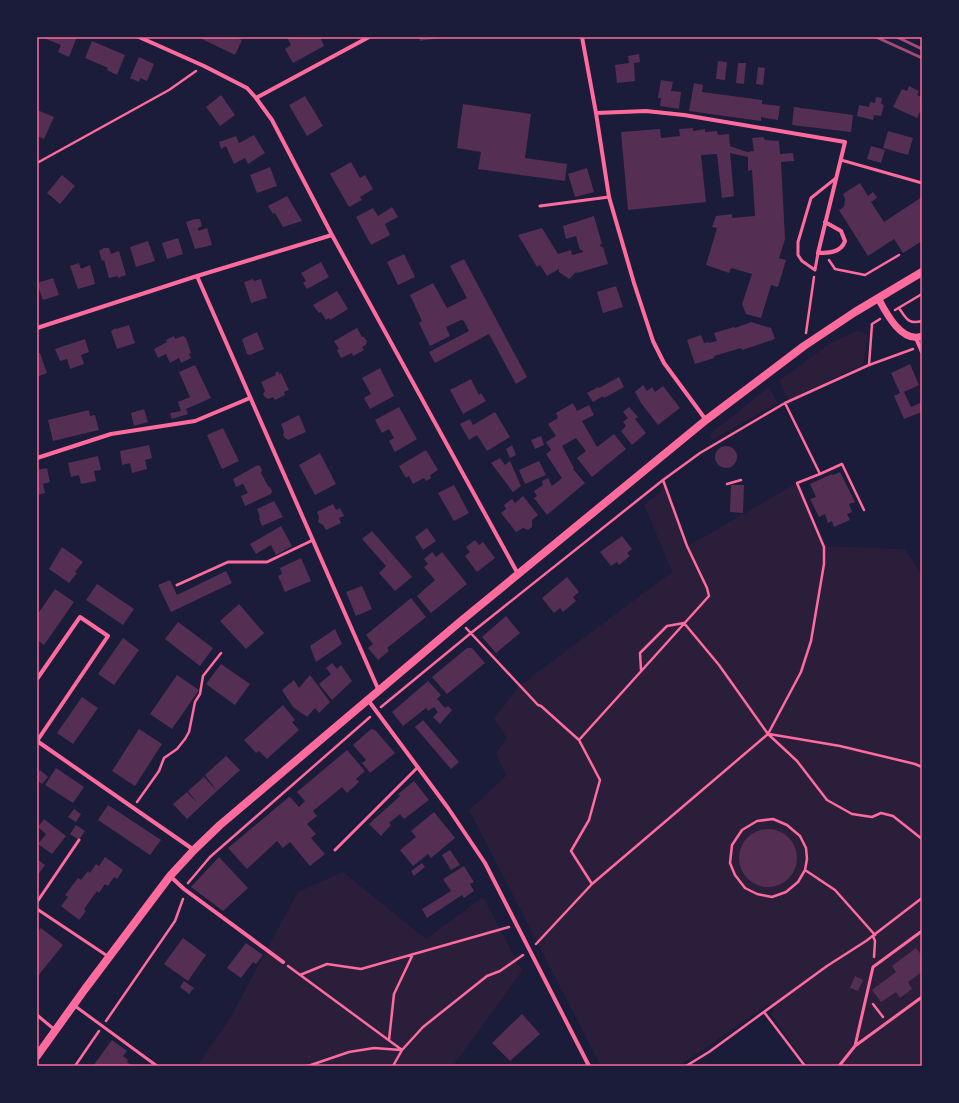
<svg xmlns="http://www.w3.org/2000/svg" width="959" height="1103" font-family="'Roboto Serif',serif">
	<rect width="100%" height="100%" fill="#1b1b3a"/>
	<path fill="#2a1e3b" d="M858 330 868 335 863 365 788 400 779 381 829 344Z
		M769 387 778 403 712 440 710 434Z
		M663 480 688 546 797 483 824 546 904 549 913 561 922 577V1066H808L771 1014 774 1012 769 1004 679 1066H601L469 810 506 776 496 753 507 738 494 719 519 686 672 572 644 504 661 492Z
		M343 872 426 939 483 897 522 971 453 1066H197L230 1018 298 892Z"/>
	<path fill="#542f53" d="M41 37H77L69 57 58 52 61 45Z
		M203 37H235L242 40 235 55 202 39Z
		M287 37H320L324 46 293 63 285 49 291 45Z
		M419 37H438L439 38 420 41Z
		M92 41 125 55 117 75 107 70 108 68 85 58Z
		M639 54 640 62 634 63 635 81 617 83 615 65 629 63 628 56Z
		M139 57 154 64 147 81 140 78 139 82 130 78Z
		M718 61 727 62 725 80 716 79Z
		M738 63H746L744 84 736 83Z
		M758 67 765 68 763 85 756 84Z
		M661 80 673 82 671 91 681 92 679 109 660 106 661 98H658Z
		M694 83 703 85 702 92 762 100V104L780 106 778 120 761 117V121L689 111Z
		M909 86 919 91 917 95 922 97V108L917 118 893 107 902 89 907 91Z
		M221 95 235 115 220 126 206 107Z
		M305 96 323 126 307 136 289 105Z
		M876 97 882 98 881 104 884 105 881 116 874 115 873 120 857 116 859 105 869 107 870 102 875 103Z
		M463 104 531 114 525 158 567 164 565 181 478 169 481 152 457 148Z
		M794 107 853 115 851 132 792 125Z
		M37 110 54 117 44 139 37 136Z
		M693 128V131L705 129V132L717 131 718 135 729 134 730 146 747 152 754 151 752 138 763 137 765 140 779 141 780 154 793 153 794 161 781 162 785 239 779 258 786 260 778 287 771 285 761 318 746 314 742 304 752 274 731 268 729 273 706 265 717 228 712 227 716 216 732 214V218L755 216 752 170 748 171V157L730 153 734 196 722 198 717 154 701 155 706 202 628 210 621 132 660 129 661 138 680 136 679 129Z
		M888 131 913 138 908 155 883 148Z
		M254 135 265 153 248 164 245 158 234 164 226 146 221 149 219 142 236 136 239 143Z
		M871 146 885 150 881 163 867 159Z
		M351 162 360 178 365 175 373 189 360 197 362 200 349 207 330 174Z
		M270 167 277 186 257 193 250 175Z
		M587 168 594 192 575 197 568 174Z
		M62 175 75 186 60 204 47 193Z
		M860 183 868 196 873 192 877 198 871 202 884 222 922 197V241L903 253 894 239 868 256 839 210 844 207 845 199 843 194Z
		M287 196 302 221 283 227 275 213 273 214 268 206Z
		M392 207 398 217 385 224 390 235 371 245 356 217 373 208 378 216Z
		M594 216 602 244H600L601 247H603L608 264 577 273 576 272 569 279 559 272V269L547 276 540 265 537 267 518 235 542 228 558 254 571 250 572 255 583 252 582 250H580L576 236 566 239 563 226Z
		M195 219H200L202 226 198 228V231L207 228 212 245 195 249 186 222Z
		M178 238 183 254 167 259 162 243Z
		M148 241 155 261 136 267 130 247Z
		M104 248H109L111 254 119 251 126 275 118 278V276L109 278 104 260 102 261 99 251Z
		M404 254 415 277 398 285 387 262Z
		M464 259 527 377 516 384 489 334 435 363 429 352 469 331 464 321 461 320 446 327 450 336 430 346 419 323 422 321 410 295 433 283 447 308 467 298 450 266Z
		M321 262 329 277 307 289 303 283 306 281 301 273Z
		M79 263 81 269 90 265 95 284 78 289 70 266Z
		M53 278 59 295 43 300 37 283Z
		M253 279 254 281 261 279 267 298 251 303 244 282Z
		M616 286 623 307 603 313 597 292Z
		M337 291 348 309 330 320 329 318 326 320 321 312 319 313 313 305Z
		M751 322 771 328 775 339 742 350 741 348 714 356V358L695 364 687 340 701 335 704 343 709 342V343L717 341 714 333 734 327 735 328Z
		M129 325 135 343 117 349 111 331 116 328V329Z
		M357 328 362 337H364L367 341 366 345 362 347 364 350 353 356 352 353 341 358 337 350 339 349 334 341Z
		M257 332 264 349 250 355 247 354 242 339Z
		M174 336 175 339 183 336 186 338 191 353 189 354 191 358 181 363 179 358 170 363 166 354 158 358 154 349 167 342 166 340Z
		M85 339 89 352 81 355 84 364 70 369 67 359 60 361 55 349Z
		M40 353 47 373 37 377V354Z
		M910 364 919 385 904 392 911 407 922 402V412L904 419 894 396 900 393 891 373Z
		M195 365 211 398 186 409 188 414 172 419 170 413 181 411 178 402 190 397 179 372Z
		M380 368 394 396 370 409 364 398 371 394 362 378Z
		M278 371 279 374 281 373 289 390 284 392 285 395 275 400 273 397 268 399 265 397 263 394 265 391 261 382 276 375 275 373Z
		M619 377 624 387 604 398 603 396 593 402 587 393 598 387 599 388Z
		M471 379 479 395 481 393 486 401 463 414 450 390Z
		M643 385 647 391 652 387 655 392 663 386 680 408 658 425 641 403 635 392Z
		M573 403 577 411 589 405 594 415 582 421 597 447 614 434 626 449 592 477 577 458 586 451 576 438 562 446 574 468 573 469 585 483 547 515 534 498 537 496 534 491 543 485 542 481 548 478 552 486 562 478 546 454 551 450 546 442 556 436 548 424 558 418 556 413Z
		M399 407 417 439 395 452 389 441 394 438 389 429 382 433 375 420Z
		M629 407 638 417 635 419 646 433 632 445 621 431 626 426 623 422 628 418 623 412Z
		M144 409 148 422 134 426 131 413Z
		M89 410 90 416 95 415 99 430 53 441 48 420Z
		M495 412 510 437 487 451 477 435 469 440 460 424 470 419 473 425Z
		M299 415 306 432 288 440 285 438 283 435 284 432 281 424Z
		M223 428 239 461 222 469 207 435Z
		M541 436 544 445 535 449 531 440Z
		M149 445 152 458 145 460 147 469 132 473 130 463 122 465 120 451Z
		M512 445 516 455 510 458 506 449Z
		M715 457a11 11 0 1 1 22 0a11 11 0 1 1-22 0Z
		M426 450 438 470 430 475 431 478 426 481 424 478 413 484 409 476 406 478 399 466Z
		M320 453 336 484 315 495 299 465Z
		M98 456 101 470 94 471 96 481 81 484 79 475 71 477 68 463Z
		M500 458 505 465 510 461 521 486 513 492 491 463Z
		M539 461 546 475 525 484 519 470Z
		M258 465 260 466 262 470 261 473 268 486 270 487 272 491 271 494 245 506 241 496 248 493 243 484 236 487 233 479Z
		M47 468 50 482 43 484 45 493 37 495V470Z
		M840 472 855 502 849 504 852 512 847 514 850 520 834 527 832 521 828 523 825 514 819 517 810 499 816 497 810 484 832 474 833 475Z
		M454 485 469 513 454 521 438 493Z
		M731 485H744L743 513 730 512Z
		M523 496 538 515 532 520V527L528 530 523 528 516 532 501 513 506 509 504 505 512 499 515 503Z
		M274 501 283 517 262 526 259 518 260 517 257 509Z
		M333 504 336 510 340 508 344 516 339 518 341 523 326 530 323 525 318 522 319 517 317 512Z
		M281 526 292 546 276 555 271 545 256 554 250 544Z
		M427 528 436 541 423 550 415 537Z
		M372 531 412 577 395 591 379 573 386 566 362 539Z
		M622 536 632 549 627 553 630 556 619 565 617 562 611 566 600 552Z
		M475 540 479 545 483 542 495 558 477 572 465 556 470 552 466 547Z
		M62 547 83 562 75 572 77 573 69 583 49 569Z
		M432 552 436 557 442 552 467 584 431 613 417 596 435 580 424 567 428 564 424 559Z
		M301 558 311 581 285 592 278 576 282 574 280 568Z
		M226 571 232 583 171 612 158 585 170 580 177 595Z
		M567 577 579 592 573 597 576 601 563 612 560 608 554 613 542 598Z
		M97 584 134 609 123 625 86 600Z
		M362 586 372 609 356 616 346 592Z
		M55 589 74 602 44 645 37 640V615Z
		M411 598 426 617 387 648 389 651 378 660 368 648 373 644 366 635Z
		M239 604 264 633 246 649 220 621Z
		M506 616 520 633 496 653 482 637Z
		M178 622 213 648 200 666 165 639Z
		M335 629 342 644 316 662 310 646Z
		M123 638 139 650 114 685 98 674Z
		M467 648H472L485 663 447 694 432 677Z
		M332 663 337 669 341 665 352 681 332 700 319 684 331 674 326 668Z
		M221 664 250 684 235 705 206 684Z
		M177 675 199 690 172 729 150 714Z
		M310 675 330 702 319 713 315 708 307 717 293 707 282 690 294 680 299 688Z
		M428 681 441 695 437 699 445 708 448 706 452 710 440 724 433 717 438 712 434 707 428 711 426 708 403 726 392 712Z
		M82 697 98 708 73 744 57 733Z
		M283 705 295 720 292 722 299 730 267 759 259 751 256 753 244 740Z
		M423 720 459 762 451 769 415 727Z
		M139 729 162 744 135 786 112 771Z
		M371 729 375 730 395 753 370 773 362 763 366 760 353 745Z
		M347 750 365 771 356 779 359 782 347 793 342 787 313 811 317 816 307 824 316 834 311 838 325 854 310 866 290 842 283 848 277 841 247 869 228 848 289 797 291 798 299 807 305 801 297 792Z
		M226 756 240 770 217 791 205 775Z
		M56 768 84 787 73 803 45 785Z
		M40 770 48 777 42 784 37 780V774Z
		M204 777 217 791 187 819 173 804 187 792 198 804 188 791Z
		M414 781 429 800 404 819 400 814 389 823 391 825 381 836 369 824 400 796 398 794Z
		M108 805 161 840 150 855 98 820Z
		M74 809 81 814 76 822 68 817Z
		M434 812 455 838 431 858 428 854 413 866 400 850 416 837 411 831Z
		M44 819 66 836 52 854 38 844 46 834 38 827Z
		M76 825 85 831 79 840 70 834Z
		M739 858a29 29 0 1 1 58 0a29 29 0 1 1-58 0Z
		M450 850 460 865 451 870 442 855Z
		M105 857 123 870 117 879 114 877 108 886 105 884 99 893 97 891 84 909 86 911 79 920 61 906 68 897 65 895 78 878 81 880 88 871 90 873 96 864 99 866Z
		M219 857 248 888 223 911 191 887Z
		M37 859 45 865 37 876Z
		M422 863 425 867 414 876 411 871Z
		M464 866 474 882 470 884 474 891 464 898 462 895 427 918 422 909 451 891 443 879Z
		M41 928 63 945 37 977V933Z
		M183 938 206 955 188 981 164 964Z
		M246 943 263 955 256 964 253 962 241 978 227 968Z
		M916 948 922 956V972L908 982 912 989 900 998 896 992 881 1002 872 990 896 972 892 966Z
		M855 976 863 980 858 991 850 988Z
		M184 981 194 988 189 994 180 987Z
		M522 1014 540 1034 510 1061 492 1043Z
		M112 1040 127 1051 123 1056 128 1060 127 1062 132 1066H93Z"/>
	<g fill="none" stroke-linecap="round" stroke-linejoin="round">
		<path stroke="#ff6b9d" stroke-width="2.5" d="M37 163 169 90 196 71
			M829 260 835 269 865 275 899 255
			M899 308C906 318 908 325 922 321
			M895 310 922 294
			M806 333 814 277
			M869 365 913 349
			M785 403 820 474
			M727 484 741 480
			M684 623 719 665 768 734 797 761 827 800 852 814 872 817 881 813 893 816 922 839
			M466 628 538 705 541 706 579 740
			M641 670 640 653 667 626 684 623
			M381 707 471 633 663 480 700 453 785 403 869 365 872 324 880 319
			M769 734 840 746 915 764 922 767
			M137 802 159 771 164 758 177 749 185 739 189 732 195 702 200 694 203 676 221 653
			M805 870 807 859 806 848 800 836 787 825 773 819 757 821 742 830 732 845 730 863 735 875 745 888 757 894 772 897 786 892 798 882 805 870 835 890 875 935
			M188 883 210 857 370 717
			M592 884 571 851 589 820 600 780 579 740 709 596 707 588 687 546 663 480
			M873 936 875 941 874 957
			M536 944 592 884 768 734 801 672 811 641 824 564V547L797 483 820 474 842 464 864 510
			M288 966 402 1050
			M300 975 327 964 361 969 509 927
			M873 1004 883 1017
			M764 1012 805 1066
			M106 1021 175 921 183 899
			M389 1040 394 994 413 954
			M75 1066 99 1031
			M308 1066 349 1052 374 1048 401 1050
			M393 1066 402 1050 423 1027 487 976 500 971 523 955
			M686 1066 709 1052 827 966 866 941 922 898"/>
		<path stroke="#ff6b9d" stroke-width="3" d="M841 160 922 183
			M540 206 609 197
			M818 253 815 270 802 261 798 255V242L811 198 836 178
			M177 585 228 562H267L313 540
			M335 850 418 767
			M37 902 79 840
			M37 909 109 957
			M75 1006 157 1066
			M37 1015 55 1030
			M855 1046 873 967 922 931
			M839 1066 855 1046 922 997"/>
		<path stroke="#ff6b9d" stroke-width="4" d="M139 37 204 66 247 88 256 98 272 120 332 235 518 574
			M582 37 596 113
			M256 98 369 37
			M197 276 379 691
			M37 328 197 276 332 235
			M916 338 922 352
			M706 420 664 363 653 341 634 283 609 197 596 113 646 111 684 115 845 142 818 253C828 253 841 253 845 241L841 231 825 222
			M37 458 111 434 195 421 250 398
			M37 679 80 617 108 636 37 741
			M368 700 448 808 485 863 589 1066
			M37 741 194 850
			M170 876 184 889 283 962"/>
		<path stroke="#ff6b9d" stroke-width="7" d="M878 298C886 313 902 344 922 336"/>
		<path stroke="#ff6b9d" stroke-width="8" d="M37 1056 85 989 170 876 194 850 220 825 461 621 706 420 804 346 855 312 922 272"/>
		<path stroke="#a44b75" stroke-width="3" d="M876 37 922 58
			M897 37 922 49"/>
	</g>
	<rect width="959" height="1103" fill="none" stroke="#1b1b3a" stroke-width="76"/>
	<rect x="38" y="38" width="883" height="1027" fill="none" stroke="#ff6b9d" stroke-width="1.5"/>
</svg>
